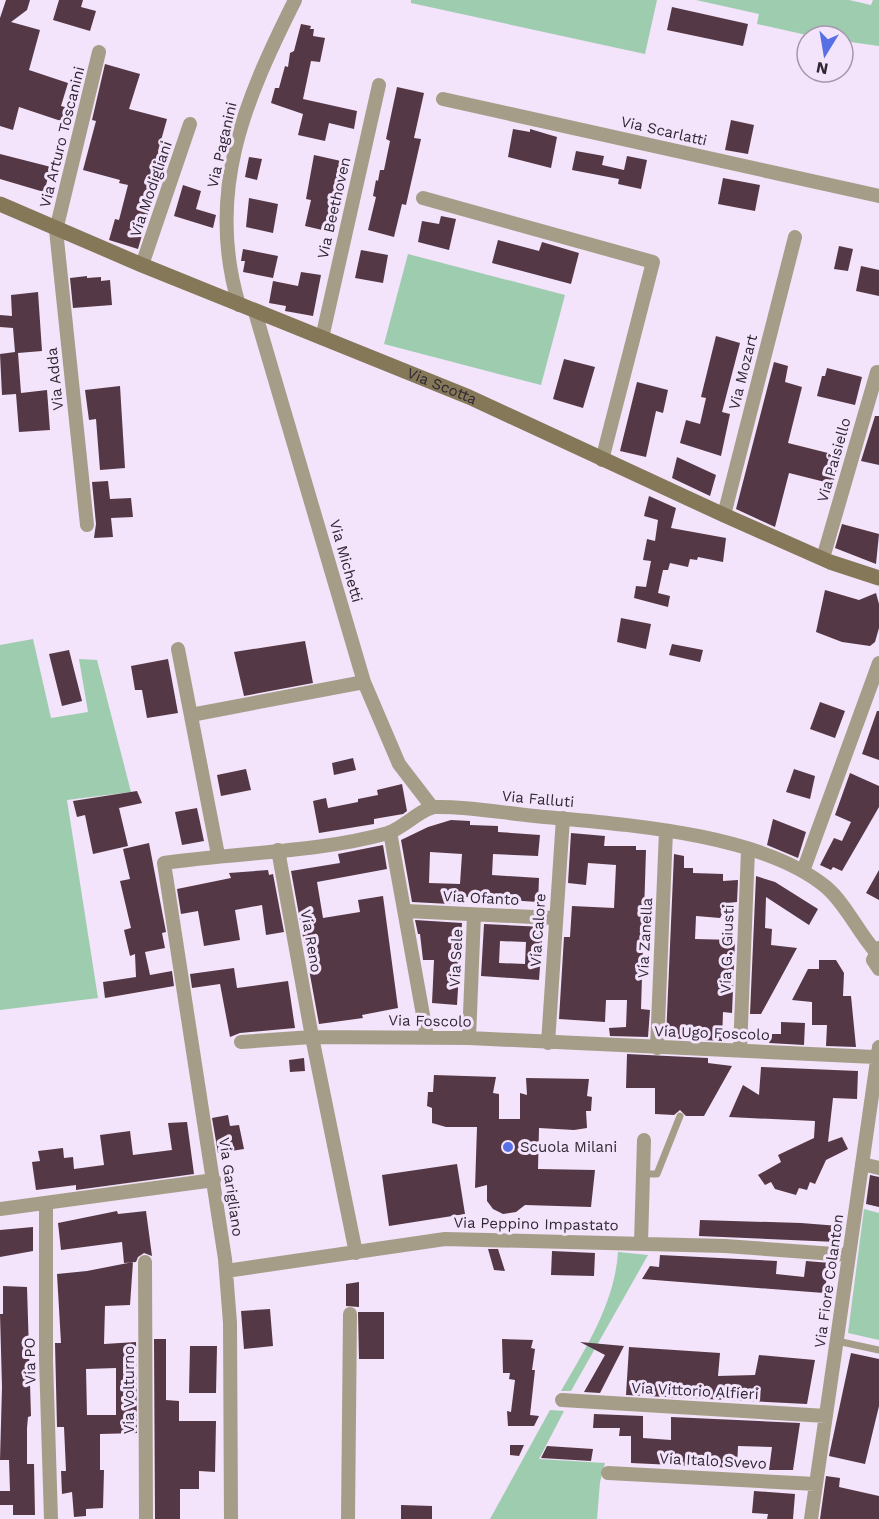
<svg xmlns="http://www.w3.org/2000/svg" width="879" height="1519" font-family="'Work Sans',sans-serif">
	<rect width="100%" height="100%" fill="#f3e3fb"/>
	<path fill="#9dcdae" d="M411 0H657L645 54 411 3Z
		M696 0H849L871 5 873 0H879V46L843 41V36H811L757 24 759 14Z
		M408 254 565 295 541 385 384 344Z
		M33 639 51 718 88 712 79 659 97 660 131 792 67 800 98 998 0 1010V645Z
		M864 1209 879 1213V1340L848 1333Z
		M618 1252 648 1255 571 1391H561C586 1348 615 1302 618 1252Z
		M550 1410 564 1411 539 1459 605 1463 600 1482 597 1519H490Z"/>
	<path fill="#553845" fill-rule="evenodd" d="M6 0H30L27 10 11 22 40 30 29 70 68 83 61 106 69 108 64 122 19 107 13 130 0 126V18Z
		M59 0H83L81 7 96 11 90 31 53 20Z
		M672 7 748 24 743 46 667 30Z
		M301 24 311 26 310 29H314L313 36 325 38 320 62 311 61 303 99 357 111 354 129 329 123 325 141 298 135 303 114 271 103 275 88H279L285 66 288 67 290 53 294 51Z
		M105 64 140 74 129 109 167 119 158 151 165 153 138 249 109 240 115 219 119 220 128 185 119 183 120 180 83 170 96 121 92 120Z
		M397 87 424 93 414 138 421 139 406 205 402 204 394 237 368 230 376 197 373 196 376 180 378 181 380 170H384L390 141 386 139Z
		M731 120 754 125 748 154 725 150Z
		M513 129 530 132V129L557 137 551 168 508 157Z
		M576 151 604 156 602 165 624 170 627 156 647 160 641 189 618 184 619 179 572 170Z
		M0 154 51 167 44 192 0 179Z
		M314 155 341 161 334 196 339 197 331 232 305 226 311 200 306 199Z
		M249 157 262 159 257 180 245 177Z
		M723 178 760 185 755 211 718 204Z
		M183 185 201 191 196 209 216 215 213 228 174 216Z
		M249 198 278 204 273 233 246 227Z
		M441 216 456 219 449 250 418 242 422 221 439 224Z
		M498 240 539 251 542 242 579 253 571 284 492 263Z
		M839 246 853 249 848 271 834 269Z
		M243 249 278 256 273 278 243 272 245 261H241Z
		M361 250 388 255 383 283 355 278Z
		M861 266 879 270V296L856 291Z
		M301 272 321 275 313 316 285 311 286 306 269 303 273 281 298 286Z
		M87 276V278L101 277V281L110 280 112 305 73 308 70 278Z
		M38 292 42 351 18 353 21 393 47 390 50 430 19 432 16 394 2 395 0 354 15 352 13 328 0 327V315L12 316 11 295Z
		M716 336 740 343 722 412 730 414 721 456 680 443 686 420 700 424 706 398 701 397Z
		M564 359 595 367 583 408 553 399Z
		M774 362 788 366 785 382 802 387 788 443 840 456 833 484 789 473 775 527 736 509Z
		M827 368 862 377 855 405 817 396 822 376H825Z
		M637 382 668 390 663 413 656 411 646 457 620 451Z
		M120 386 125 468 100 470 96 419 89 420 85 390Z
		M875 416H879V465L861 461Z
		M677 457 716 475 710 496 672 478Z
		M108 481 110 499 131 498 133 517 111 518 113 537 94 538 96 524 92 482Z
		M649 496 676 508 671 528 726 538 723 562 698 557 697 560 690 559 688 567 670 563 668 570H663L658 593 670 596 668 607 634 598 636 586 646 587 651 561 643 560 647 539 655 541 658 520 644 516Z
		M842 524 879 534 876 564 835 548Z
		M825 590 859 600 876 593 879 604V628L875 642 870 646 842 642 816 632Z
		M621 618 651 624 646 649 617 642Z
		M305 641 313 683 244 696 234 652Z
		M672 644 703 650 700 662 669 655Z
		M69 650 82 701 62 706 49 654Z
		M168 659 178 713 147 718 142 690H135L131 666Z
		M820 702 845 711 835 738 810 729Z
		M877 711H879V760L862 754Z
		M353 758 356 770 334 775 332 763Z
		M246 769 251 790 221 796 217 775Z
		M794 769 815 776 810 799 786 792Z
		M850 773 879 786V807L842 871 833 867 831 870 820 865 834 838 842 841 851 822 835 815Z
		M402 784 407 811 403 814 374 819V824L319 833 313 801 326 798 328 808 358 802V799L378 795 377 790Z
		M137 791 142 803 119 808 128 846 93 854 85 815 77 817 73 801Z
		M197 808 204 841 182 845 175 812Z
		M773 819 806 832 798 858 767 845Z
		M451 820 470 821V825L498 826V832L540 835 538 856 493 854 492 875 539 878 538 902 451 896 450 904 412 902 401 840 428 827ZM430 852 462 854 460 884 429 883Z
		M571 833 605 836 604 846H636V850H646L641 1009 650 1010 648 1037 610 1036 609 1028 626 1027 627 1000H606L605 1022 559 1019 564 937H570L572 906 614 908 616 865 588 863 586 885 568 883Z
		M149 843 166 932 162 933 165 948 145 952 150 975 172 971 174 986 105 998 103 982 136 977 135 954 130 956 124 930 131 928 120 881 130 879 123 849Z
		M383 845 387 869 317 882 323 918 360 912 358 900 383 896 398 1008 362 1015 363 1018 319 1024 291 871 340 863 338 854Z
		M674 854 684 856V868H693V873L723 874V881L738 880 737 902 728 903 720 918 696 916 695 939 735 940 732 1013 723 1012 722 1041 666 1038Z
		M268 870 269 875 273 874 284 932 266 935 262 905 235 910 240 940 204 946 198 911 181 914 177 889 231 878 229 873Z
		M879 870V900L866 893Z
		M756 876 775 882 818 909 809 925 766 897 765 928 772 929 771 945 797 948 761 1014H750Z
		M415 920 462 923 457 1005 432 1003 434 960H423L420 934H418Z
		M484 924 543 927 539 980 481 976ZM500 941 526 942 525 964 499 963Z
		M819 960H836L844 973 843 996H851L856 1047 826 1046 827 1025H812V1002L792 1000 808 969H819Z
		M234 968 237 988 288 981 295 1028 240 1033 230 1037 220 984 192 988 190 974Z
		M781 1022 805 1023 804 1045 769 1043 772 1034H781Z
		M627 1054 708 1058V1063L732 1066 704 1116H686L680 1110 674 1115 655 1114V1088H626Z
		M304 1058 305 1071 290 1072 289 1060Z
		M761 1067 858 1071 857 1099 833 1098 828 1142 842 1137 848 1149 826 1160 815 1184 810 1182 807 1190 799 1188 796 1195 775 1189 771 1182 765 1185 758 1175 781 1162 778 1155 814 1138 815 1121 729 1117 743 1085 759 1095Z
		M434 1075 496 1077 493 1093 499 1094V1119H520V1093L527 1095 526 1078 589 1079 587 1096 592 1097 591 1111H586L587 1128 574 1130 539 1128 538 1169 595 1170 591 1207 525 1205 516 1212 503 1214 493 1209 487 1201V1185L475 1188 477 1127H446L432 1123V1108L427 1106 428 1092H433Z
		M228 1115 230 1126 239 1125 244 1149 218 1153 212 1118Z
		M187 1122 194 1174 76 1190V1185L36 1190 32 1162 40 1161 38 1151 63 1148 64 1158 73 1157 74 1169 104 1165 100 1135 130 1131 133 1155 172 1150 168 1123Z
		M457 1164 465 1214 389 1226 382 1175Z
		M870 1175 879 1177V1207L866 1204Z
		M117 1211 118 1214 146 1211 152 1256 144 1253 138 1257 136 1262 124 1263 122 1242 61 1250 58 1223Z
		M700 1220 801 1223 839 1226 837 1242 699 1236Z
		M33 1227V1251L0 1257V1230Z
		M488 1249H498L505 1271 494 1270Z
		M552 1251 595 1253 594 1276 551 1275Z
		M660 1255 777 1261 776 1274 804 1277 806 1261 830 1263 824 1293 642 1279 650 1266 659 1267Z
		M133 1262 130 1305 105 1306 104 1344 136 1342 137 1433 100 1434V1470H104L103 1508 86 1509V1516L74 1517 72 1492 62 1494 61 1471H66L64 1427H57L55 1343H61L57 1274 87 1271ZM116 1368V1415H87L86 1369Z
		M359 1282V1307L346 1306V1284Z
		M3 1286 27 1287 31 1416 28 1417 27 1428V1464H34L35 1515H13V1505H0V1491H10L9 1460H0L2 1387 0 1314H3Z
		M270 1309 273 1346 244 1349 241 1311Z
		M358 1312H384V1359H359Z
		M154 1339H166V1400L179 1401V1421H216L215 1472 199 1471V1489H180V1519H155Z
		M502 1339 533 1340 531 1348 535 1349 532 1370H535L530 1415 539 1416 534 1426H508L507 1411 511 1412 515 1380 509 1379 510 1373H503Z
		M580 1342 624 1346 600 1393 584 1392 605 1355Z
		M190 1346H217L216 1393H189Z
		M629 1347 720 1353 718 1376 755 1375 759 1355 815 1360 807 1404 626 1395Z
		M851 1353 879 1359V1406L865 1464 829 1456Z
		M594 1414 643 1416V1438L671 1440V1417L800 1423 793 1470H769L772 1447 738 1446 737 1468 631 1463V1436H619L620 1428H593Z
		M510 1445H524L519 1456 510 1455Z
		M547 1446 593 1449 591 1461 541 1458Z
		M826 1476 840 1478 839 1487 879 1496V1519H820Z
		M754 1491 795 1494 793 1519H767L768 1514 752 1513Z
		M401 1505 432 1506V1519H401Z"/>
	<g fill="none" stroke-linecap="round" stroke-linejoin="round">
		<path stroke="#a69d88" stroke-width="7" d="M643 1174H657L680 1116
			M837 1341 879 1350"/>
		<path stroke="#a69d88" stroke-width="14" d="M443 99 879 196
			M423 198 653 262 602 460
			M142 265 190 124
			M239 305C205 192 245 100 295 0
			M255 312 364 682 399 764 432 807
			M322 338 379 85
			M724 515 795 237
			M87 525 56 230 99 52
			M823 558 877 372
			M178 649 218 855
			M191 715 364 682
			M390 832 427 1037
			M278 850 312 1037 356 1253
			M803 871 879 663
			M406 911 555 918
			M879 948 873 960 879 969
			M469 1038 474 915
			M241 1042 312 1037 469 1038 875 1057
			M548 1043 563 818
			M657 1048 666 831
			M740 1050 748 850
			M862 1164 879 1168
			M46 1203V1360L51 1519
			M0 1209 214 1180
			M641 1243 644 1140
			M145 1262 146 1519
			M226 1271 445 1239 725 1246 848 1255
			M562 1400 826 1416
			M608 1473 816 1484
			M231 1519 230 1323 225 1259 164 863C238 852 316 853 388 833 403 828 422 808 435 807 468 806 502 813 535 816 618 824 760 832 826 887 846 904 858 932 875 951
			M348 1519 350 1314
			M811 1519 879 1047"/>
		<path stroke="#857859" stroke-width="15" id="s1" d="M0 204 142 265 469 397 724 515 830 562 879 578"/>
	</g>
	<circle fill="#566fe5" stroke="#f3e3fb" stroke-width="2" cx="508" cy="1147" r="6"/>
	<g text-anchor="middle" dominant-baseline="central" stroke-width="6" stroke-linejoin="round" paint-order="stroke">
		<g font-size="15" fill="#2f2733" stroke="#f3e3fb">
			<text transform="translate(664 131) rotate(13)">Via Scarlatti</text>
			<text transform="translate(62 137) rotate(-76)">Via Arturo Toscanini</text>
			<text transform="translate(222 145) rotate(-77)">Via Paganini</text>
			<text transform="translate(151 189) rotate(-71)">Via Modigliani</text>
			<text transform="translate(334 208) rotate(-77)">Via Beethoven</text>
			<text transform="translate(743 372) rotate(-76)">Via Mozart</text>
			<text transform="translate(55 379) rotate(-96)">Via Adda</text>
			<text stroke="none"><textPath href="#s1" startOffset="478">Via Scotta</textPath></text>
			<text transform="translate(834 460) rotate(-74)">Via Paisiello</text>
			<text transform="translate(346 561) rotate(74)">Via Michetti</text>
			<text transform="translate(538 799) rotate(5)">Via Falluti</text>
			<text transform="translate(481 898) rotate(3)">Via Ofanto</text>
			<text transform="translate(538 930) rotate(-86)">Via Calore</text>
			<text transform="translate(645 938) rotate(-87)">Via Zanella</text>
			<text transform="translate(311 941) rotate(80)">Via Reno</text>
			<text transform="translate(727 949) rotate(-88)">Via G. Giusti</text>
			<text transform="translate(456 958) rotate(-87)">Via Sele</text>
			<text transform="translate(430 1021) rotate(1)">Via Foscolo</text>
			<text transform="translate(712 1033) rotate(2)">Via Ugo Foscolo</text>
			<text transform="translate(231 1187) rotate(82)">Via Garigliano</text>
			<text transform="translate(536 1224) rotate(1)">Via Peppino Impastato</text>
			<text transform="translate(829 1281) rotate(-82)">Via Fiore Colanton</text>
			<text transform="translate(30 1361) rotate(-91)">Via PO</text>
			<text transform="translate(129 1390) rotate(-90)">Via Volturno</text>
			<text transform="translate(695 1391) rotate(3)">Via Vittorio Alfieri</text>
			<text transform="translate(713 1461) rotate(3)">Via Italo Svevo</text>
		</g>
		<g font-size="15" fill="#2f2733" stroke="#f3e3fb" text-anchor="start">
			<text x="520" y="1147">Scuola Milani</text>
		</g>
	</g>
	<g transform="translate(825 54) rotate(191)"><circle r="28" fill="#f3e3fb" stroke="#a598ab" stroke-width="1.5"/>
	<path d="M0-4.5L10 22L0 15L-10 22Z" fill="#566fe5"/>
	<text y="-9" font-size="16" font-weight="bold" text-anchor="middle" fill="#2f2733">N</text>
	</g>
</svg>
